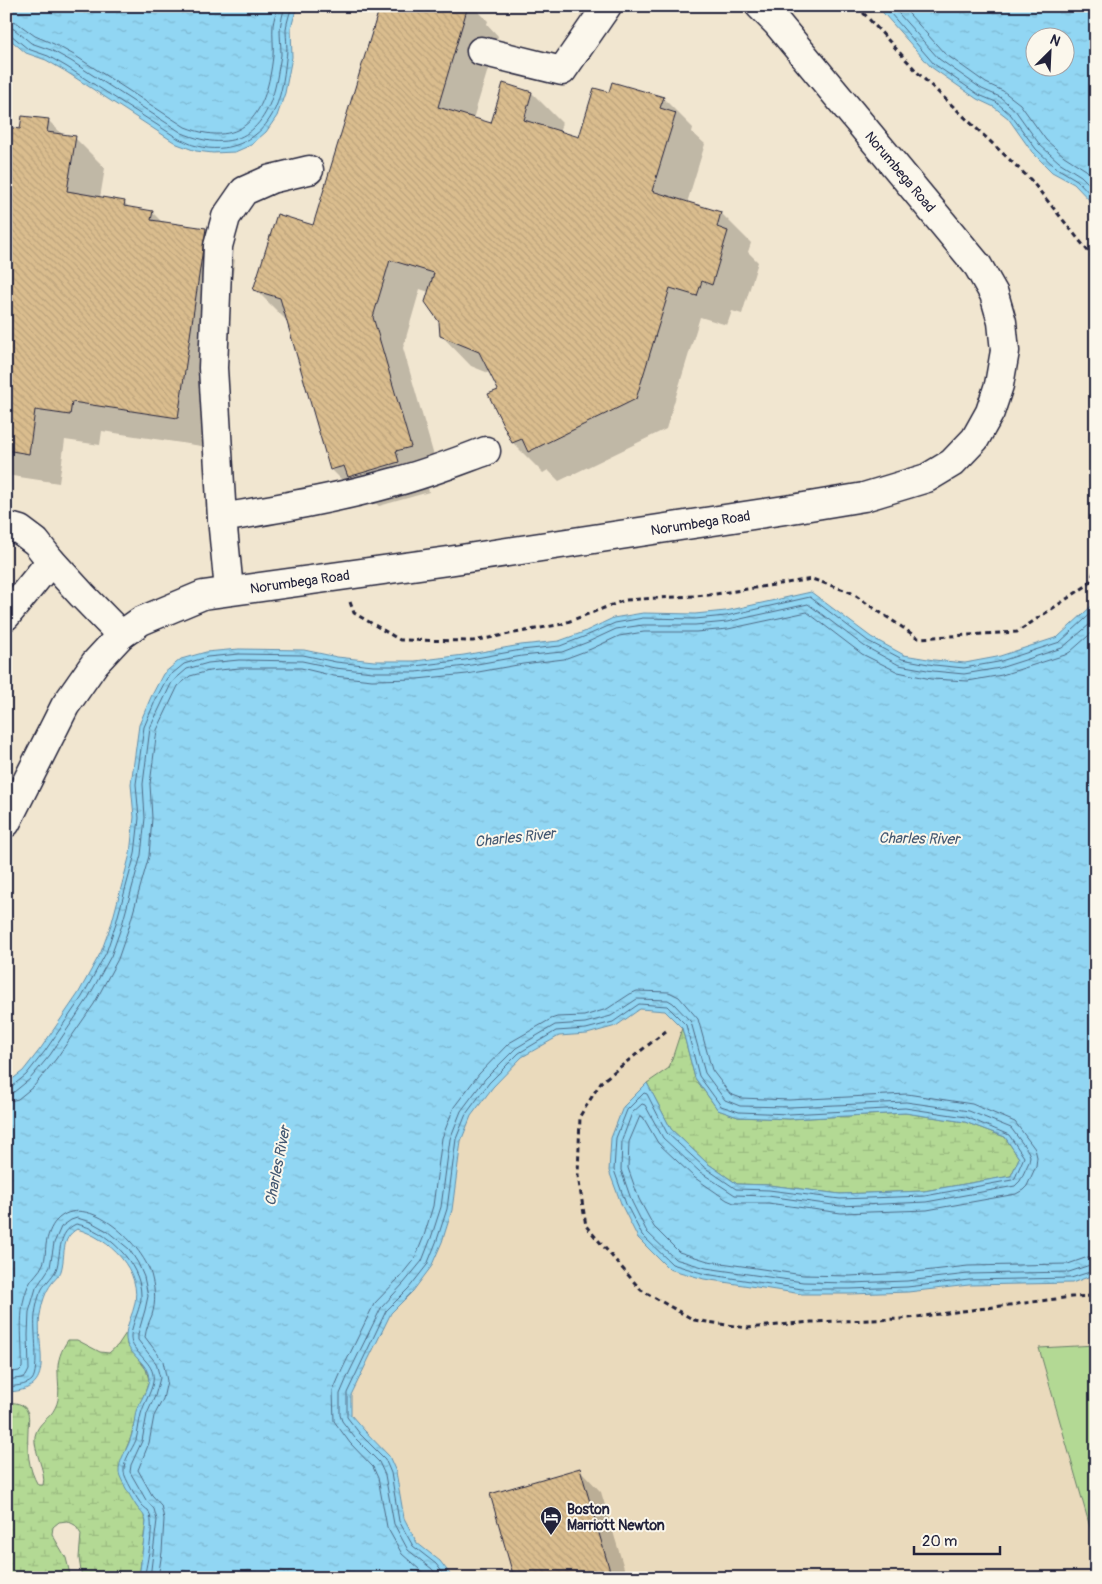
<svg xmlns="http://www.w3.org/2000/svg" width="1102" height="1584" font-family="Pangolin,sans-serif">
	<defs>
		<pattern id="wetland-marsh" width="20" height="14" patternUnits="userSpaceOnUse" patternTransform="scale(1.25)"><rect width="20" height="14" fill="#b3d994"/><path d="M1 5h8M5 5V1M11 12h8M15 12V8" fill="none" stroke="#9aba80"/></pattern>
		<pattern id="water-ripples" width="26" height="14" patternUnits="userSpaceOnUse" patternTransform="scale(1.25)"><rect width="26" height="14" fill="#91d6f3"/><path d="M2 4q2-2 4 0t4 0M15 11q2-2 4 0t4 0" fill="none" stroke="#7db7d1"/></pattern>
		<pattern id="building-back-hatch" width="6" height="6" patternUnits="userSpaceOnUse" patternTransform="scale(1.25)"><rect width="6" height="6" fill="#dabd8e"/><path d="M-1 5l2 2M0 0l6 6M5-1l2 2" fill="none" stroke="#bba27b"/></pattern>
	</defs>
	<rect width="100%" height="100%" fill="#f1e6d0"/>
	<filter id="ink" filterUnits="userSpaceOnUse"><feTurbulence type="fractalNoise" baseFrequency=".02" numOctaves="2"/><feDisplacementMap in="SourceGraphic" scale="10" xChannelSelector="R" yChannelSelector="G"/><feConvolveMatrix kernelMatrix="1 2 1 2 8 2 1 2 1" color-interpolation-filters="sRGB"/></filter>
	<g filter="url(#ink)">
		<path fill="#eadabc" d="M640 1009 665 1011 682 1028 669 1068 647 1083 623 1107 704 1279 802 1294H851L908 1292 969 1285 1072 1283 1096 1274V1345L1039 1348 1096 1548V1578H453L440 1561 417 1543 404 1518 396 1472 389 1456 364 1430 351 1415V1395L391 1313 413 1291 431 1267 442 1242 452 1210 461 1141 471 1116 493 1087 522 1057 559 1036 587 1034 616 1026Z"/>
		<path fill="url(#wetland-marsh)" stroke="#6a7e68" d="M682 1028 695 1078 718 1110 738 1117 789 1119 905 1113 965 1122 1005 1137 1019 1158 1011 1176 924 1191 840 1194 769 1185 737 1184 707 1163 671 1129 647 1083 669 1068Z
			M126 1333 127 1345 146 1369 149 1380 145 1393 137 1410 131 1437 126 1449 131 1495 137 1507 144 1514 146 1522 139 1578H82L79 1558 81 1534 75 1525 67 1521 59 1522 53 1527 52 1534 66 1558 71 1578H6V1403C14 1402 24 1403 27 1411 30 1416 28 1425 28 1431 27 1450 28 1468 38 1485H43C47 1472 33 1452 35 1436 38 1422 50 1419 55 1408 61 1397 58 1385 58 1373 57 1361 61 1350 68 1340H77L100 1352 109 1353 118 1345Z"/>
		<path fill="#b3d994" stroke="#6a7e68" d="M1096 1345V1548L1039 1348Z"/>
		<path fill="url(#water-ripples)" stroke="#658ea9" fill-rule="evenodd" d="M6 6H297L291 28 292 57 285 93 277 116 266 132 251 145 235 152 213 153 196 151 177 144 65 71 46 60 26 53 6 36Z
			M877 6H1096V207L1074 184 1052 172 1032 152 1008 118 994 107 977 99 931 67ZM1034 38H1064V68H1034Z
			M811 592 871 637 904 655 934 660 965 663 997 657 1058 637 1096 602V1274L1072 1283 969 1285 908 1292 851 1294H802L704 1279 669 1269 638 1238 622 1206 609 1171 611 1138 623 1107 647 1083 671 1129 707 1163 737 1184 769 1185 840 1194 924 1191 1011 1176 1019 1158 1005 1137 965 1122 905 1113 789 1119 738 1117 718 1110 695 1078 682 1028 665 1011 640 1009 616 1026 587 1034 559 1036 522 1057 493 1087 471 1116 461 1141 452 1210 442 1242 431 1267 413 1291 391 1313 351 1395V1415L364 1430 389 1456 396 1472 404 1518 417 1543 440 1561 453 1578H139L146 1522C144 1513 142 1514 137 1507 133 1501 120 1479 119 1473 118 1460 128 1449 131 1437 134 1429 134 1420 136 1411 140 1401 148 1390 149 1379 149 1364 132 1357 127 1344 123 1331 131 1319 134 1307 144 1271 109 1238 77 1229 60 1239 66 1255 61 1271 60 1275 55 1279 52 1283 45 1292 42 1303 40 1315 35 1349 59 1391 6 1392V1084L23 1071 41 1048 78 994 101 952 112 922 130 854 134 817 131 784 139 725 151 697 163 674 181 659 206 652 239 649 304 650 337 657 374 661H415L464 655 521 645 559 641 584 632 613 618 643 613 695 614 726 611Z"/>
		<path fill="#0003" d="M381 6H473L488 21 487 24 498 36 473 119 492 125 504 85 532 93 562 123 559 132 580 139 610 94 663 98 693 128 692 132 705 144 687 203 721 213 751 243 748 252 758 262 742 314 732 311 727 325 700 317 666 429 559 481 548 470 543 473 513 443 499 390 491 374 471 366 441 335 440 322 429 292 420 289 403 348 440 477 426 481 429 492 379 506 369 497 361 499 331 469 288 320 285 319 255 289 314 227Z
			M23 117 49 121 64 136 75 138 105 168 100 198 124 202 131 209 152 212 163 223 205 230 235 260 208 447 102 431 100 445 65 440 59 483 6 475V128L21 130Z
			M580 1470 601 1492 627 1578H516Z"/>
		<g fill="none" stroke-linecap="round" stroke-linejoin="round">
			<path stroke="#4e6a85" stroke-width="1" d="M884 6 934 64 979 95 996 102 1011 115 1036 149 1055 167 1077 180 1096 200
				M892 6 939 59 982 89 1000 97 1015 110 1040 145 1059 162 1081 176 1096 191
				M902 6 944 53 986 83 1003 91 1020 104 1046 140 1064 156 1086 170 1096 180
				M6 20 16 22 35 36 54 44 74 55 185 127C246 151 267 111 273 56 274 46 272 35 273 25 274 19 276 12 278 6
				M6 27 14 29 31 43 51 50 71 61 182 133C235 155 267 133 277 78 278 70 280 63 281 55 281 46 280 37 280 29 281 21 283 13 285 6
				M6 34 11 35 28 49 48 56 67 67 179 139C185 141 191 145 197 146 227 154 257 142 272 115 281 99 284 78 286 59 288 49 286 39 286 29 287 21 290 13 292 6
				M6 1088 11 1087 26 1075 45 1051 82 997 106 953 116 923 135 854 139 818 136 784 144 727 156 699 167 678 184 664 207 657 239 654 303 655 336 662 373 666H415L465 660 521 650 560 646 586 636 615 623 643 618 695 619 726 616 810 597 868 641 902 659 934 665 964 668 998 662 1060 642 1096 609
				M6 1094 14 1092 30 1079 50 1055 87 1000 111 956 122 925 141 855 145 818 143 784 150 728 172 682 187 669 208 663 239 660 302 661 335 668 373 672H416L466 666 522 656 562 652 588 642 616 629 643 625H695L727 622 808 604 864 646 899 665 933 671 964 674 1000 668 1062 648 1096 619
				M6 1102 18 1099 34 1086 56 1059 94 1004 118 959 129 927 149 856 152 818 150 784 157 730 178 686 190 676 209 671 240 668H301L334 676 372 680 417 679 467 674 523 664 564 659 591 649 619 636 644 632H696L728 629 807 612 862 654 898 672 931 679 968 681 1002 675 1065 655 1070 652 1096 629
				M6 1373 19 1371 22 1368C23 1340 17 1313 28 1286 32 1277 40 1272 43 1264 46 1258 45 1251 46 1245 47 1237 51 1226 56 1221 86 1188 146 1247 152 1278 155 1290 156 1302 152 1315 149 1322 146 1329 145 1337L163 1361 167 1381 163 1399 154 1416 149 1443 138 1470 152 1495 161 1505 164 1519 162 1552 158 1578
				M6 1380 22 1378 26 1376 29 1370 28 1335 29 1312 36 1288 50 1267 54 1243 61 1227 71 1220 77 1218 91 1222 107 1231 129 1249 138 1263 144 1277 148 1296 145 1310 138 1334V1340L156 1363 160 1378 155 1396 147 1414 142 1441 131 1465 130 1472 146 1500 154 1509 157 1520 150 1578
				M6 1387C14 1386 26 1386 32 1380 40 1370 33 1330 35 1315 36 1307 38 1296 42 1289 46 1282 55 1275 57 1267 61 1251 58 1232 76 1224 106 1229 141 1263 141 1295 142 1309 127 1330 132 1343 138 1357 156 1364 153 1382 151 1393 144 1403 141 1414 139 1422 138 1432 136 1440 132 1450 123 1460 124 1472 124 1477 138 1501 142 1505 143 1506 147 1510 148 1510 156 1522 147 1564 144 1578
				M429 1578 402 1554 387 1527 378 1478 373 1467 350 1443 334 1421 333 1391 342 1370 374 1304 399 1278 415 1258 424 1236 433 1206 442 1138 454 1107 479 1074 509 1043 551 1019 557 1017 584 1016 607 1009 630 994 637 991 669 992 679 997 698 1019 712 1070 730 1094 741 1098 789 1100 907 1094 972 1104 1015 1122 1035 1149 1037 1157 1036 1166 1027 1186 1023 1190 1016 1194 927 1210 841 1213 768 1203H734L727 1200 695 1178 658 1143 643 1117 640 1116 629 1142 628 1168 639 1199 654 1227 679 1252 708 1261 803 1275 850 1276 906 1273 968 1266 1068 1264 1088 1257 1096 1256
				M439 1578 432 1569 408 1550 394 1524 385 1475 379 1462 355 1438 342 1421 340 1415V1394L349 1373 381 1308 404 1283 422 1261 431 1238 441 1207 450 1139 461 1111 485 1079 516 1048 555 1025 585 1023 611 1016 637 999 668 1000 673 1003 691 1022 705 1073 725 1100 740 1106 789 1107 906 1102 969 1111 1011 1128 1028 1151 1030 1156 1029 1162 1020 1181 1015 1186 926 1202 840 1206 768 1196 735 1195 700 1172 663 1138 645 1105 642 1104 632 1113 622 1140 621 1170 632 1202 647 1232 675 1259 706 1268 803 1282 850 1283 907 1281 968 1274 1069 1272 1096 1263
				M447 1578 436 1564 413 1546 399 1521 391 1473 385 1459 360 1434 347 1417V1393L386 1311 409 1288 427 1265 437 1240 447 1209 456 1139 466 1114 489 1083 519 1053 556 1031 586 1029 613 1022 639 1004 667 1006 686 1025 699 1076 721 1106 739 1112 789 1114 905 1108 966 1117 1009 1135 1024 1157 1015 1178 1012 1180 925 1196 840 1199 769 1190 736 1189 704 1167 667 1133 647 1094 644 1093 627 1110 616 1138 614 1170 626 1204 642 1235 672 1264 705 1274 802 1289H850L907 1287 969 1280 1071 1278 1096 1270"/>
		</g>
		<path fill="url(#building-back-hatch)" stroke="#22223b" d="M380 6H468L438 107 491 123 503 83 532 92 524 120 579 137 594 88 609 92 612 82 664 97 660 108 676 113 652 191 721 212 717 227 728 231 712 285 702 281 697 296 670 288 636 399 528 452 522 439 512 443 488 394 498 390 479 352 440 336 439 322 425 302 434 273 390 260 373 317 411 447 396 451 399 462 348 477 344 466 330 470 280 298 253 290 277 214 313 225Z
			M22 116 49 119 47 132 76 136 67 191 125 201 124 206 153 211 151 220 206 228 178 418 72 402 70 415 35 410 29 454 6 450V127L20 129Z
			M580 1468 612 1578H514L490 1494Z"/>
		<g fill="none" stroke-linecap="round" stroke-linejoin="round">
			<g stroke="#22223b" stroke-width="31">
				<g id="minor">
					<path d="M481 51 562 71 607 6"/>
					<path d="M222 518C280 508 339 498 395 482 426 474 456 462 486 451"/>
					<path d="M6 526 20 530 36 542 51 561 82 595 121 635"/>
					<path d="M229 590 222 518 213 368 218 246 226 217 244 191 271 179 309 170"/>
					<path d="M6 616 51 561"/>
					<path id="s1" d="M6 823 65 706 95 663 121 635 141 621 203 595 448 561 798 508 864 497 927 478 952 463 975 439 990 412 999 385 1005 351 1002 322 994 294 978 266 777 23 760 6"/>
				</g>
			</g>
			<path stroke="#22223b" stroke-width="3" stroke-dasharray="5 4" stroke-linecap="butt" d="M857 6 921 76 1030 179 1096 261
				M350 602 354 613 400 640 473 641 562 624 625 600 709 595 812 579 850 592 918 638 1017 632 1089 584 1096 567
				M666 1031 601 1082 580 1116 578 1176 586 1226 641 1290 694 1320 747 1328 811 1322 901 1319 1071 1297 1096 1296"/>
			<use href="#minor" stroke="#fbf7ec" stroke-width="28"/>
		</g>
	</g>
	<defs>
		<g id="hotel-pin" transform="scale(1.125)"><path d="M0 17L-7.5 6A9.5 9.5 0 1 1 7.5 6Z" fill="#22223b" stroke="#fbf7ec"/><path d="M-6-4.5h1.5V1H6V5H4.5V3h-9V5H-6ZM-4 0a1.8 1.8 0 1 1 3.6 0ZM.5 0V-2.5h3Q6-2.5 6 0Z" fill="#fff"/></g>
	</defs>
	<g fill-rule="evenodd">
		<use href="#hotel-pin" x="551" y="1517"/>
	</g>
	<g text-anchor="middle" dominant-baseline="central" stroke-width="4" stroke-linejoin="round" paint-order="stroke">
		<g font-size="14" fill="#22223b" stroke="#fbf7ec">
			<text transform="translate(900 172) rotate(50)">Norumbega Road</text>
			<text stroke="none"><textPath href="#s1" startOffset="816">Norumbega Road</textPath></text>
			<text stroke="none"><textPath href="#s1" startOffset="411">Norumbega Road</textPath></text>
		</g>
		<g font-size="14" font-weight="bold" fill="#22223b" stroke="#fbf7ec" text-anchor="start">
			<text x="567" y="1509">Boston<tspan x="567" dy="16">Marriott Newton</tspan></text>
		</g>
		<g font-size="15" font-style="italic" fill="#435872" stroke="#fbf7ec">
			<text transform="translate(515 838) rotate(-6)">Charles River</text>
			<text transform="translate(919 839) rotate(1)">Charles River</text>
			<text transform="translate(278 1166) rotate(-79)">Charles River</text>
		</g>
	</g>
	<rect width="1102" height="1584" fill="none" stroke="#fbf7ec" stroke-width="25"/>
	<rect x="12" y="12" width="1077" height="1559" fill="none" stroke="#22223b" stroke-width="2" filter="url(#ink)"/>
	<g transform="translate(1050 52) rotate(24)"><circle r="24" fill="#fbf7ec" stroke="#a4a2a5"/>
	<path d="M0-4L9 19L0 12L-9 19Z" fill="#22223b"/>
	<text y="-8" font-size="14" font-weight="bold" text-anchor="middle" fill="#22223b">N</text>
	</g>
	<path d="M914 1546v8h86v-8" fill="none" stroke="#22223b" stroke-width="2.5"/>
	<text x="922" y="1546" font-size="15" fill="#22223b" stroke="#fbf7ec" stroke-width="4" paint-order="stroke">20 m</text>
</svg>
